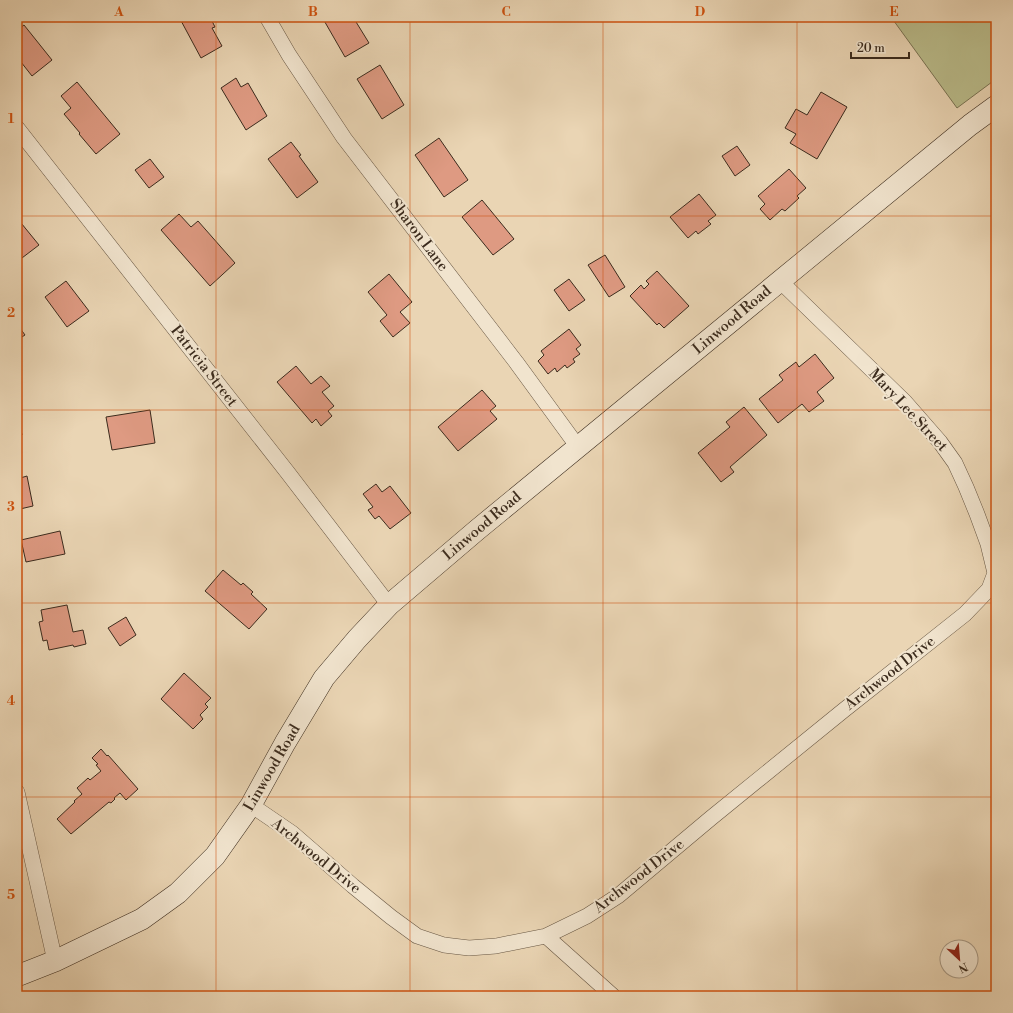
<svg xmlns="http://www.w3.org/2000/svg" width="1013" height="1013" font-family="'Libre Bodoni',serif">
	<rect width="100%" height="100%" fill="#ead5b4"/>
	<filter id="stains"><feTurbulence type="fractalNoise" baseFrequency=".005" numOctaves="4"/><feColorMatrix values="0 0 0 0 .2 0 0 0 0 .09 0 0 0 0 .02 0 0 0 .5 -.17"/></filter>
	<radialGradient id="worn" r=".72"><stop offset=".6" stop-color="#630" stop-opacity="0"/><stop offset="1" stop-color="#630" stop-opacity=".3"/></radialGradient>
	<path fill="#babc8b" stroke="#7a7454" d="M891 17H996V79L957 108Z"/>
	<path fill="#de9a82" stroke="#3b2b1d" d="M179 17H210L215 27 212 28 222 46 201 58Z
		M322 17H353L369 43 345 57Z
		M24 25 52 60 32 76 17 57V30Z
		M380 65 404 105 382 119 357 79Z
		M236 78 241 87 248 83 267 116 246 130 221 88Z
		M77 82 120 134 96 154 79 134 80 133 64 114 71 108 61 96Z
		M821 92 847 107 817 159 790 143 796 134 785 128 796 109 807 115Z
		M439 138 468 180 444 197 415 155Z
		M291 142 301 155 299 156 318 182 297 198 268 159Z
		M737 146 750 165 735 176 722 156Z
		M150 159 164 177 149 188 135 170Z
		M789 169 806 188 797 196 799 198 785 211 782 209 770 220 760 209 765 204 758 196Z
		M699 194 716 215 708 221 711 224 698 234 696 231 688 238 670 217Z
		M482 200 514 239 493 255 462 217Z
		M179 214 191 227 198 221 235 263 210 286 161 230Z
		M17 218 39 245 18 261 17 260Z
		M605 255 625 287 609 297 588 265Z
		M657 271 689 306 664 328 659 323 657 325 630 296 641 285 644 289 649 284 646 281Z
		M389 274 412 302 400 312 410 323 393 337 380 321 387 315 368 292Z
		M569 279 585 300 569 311 554 290Z
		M66 281 89 311 67 327 45 297Z
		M17 324 25 335 17 340Z
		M569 329 581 345 576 349 580 354 573 359 575 362 567 368 565 365 557 372 555 368 548 374 538 361 544 355 541 351Z
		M815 354 834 378 817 392 824 401 809 412 802 404 778 423 759 399 783 380 779 375 796 362 799 367Z
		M296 366 311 384 321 376 330 386 322 392 334 406 328 411 332 416 321 426 316 419 312 423 277 382Z
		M482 390 496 406 490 411 497 419 458 451 438 427Z
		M744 407 767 435 730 467 734 472 721 482 698 453 730 427 726 422Z
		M17 410 22 435 17 436Z
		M150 410 155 443 112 450 106 417Z
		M27 476 33 506 20 509 19 504 17 505V479Z
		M376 484 382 492 390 486 411 513 390 529 379 516 375 519 368 510 373 507 363 494Z
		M60 531 65 554 26 562 21 540Z
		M223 570 241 585 243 583 253 592 251 594 267 609 249 629 205 591Z
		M67 605 73 632 83 630 86 644 74 647 73 645 49 650 47 640 43 641 39 622 43 621 41 610Z
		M126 617 136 635 120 646 108 628Z
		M184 673 211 698 205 704 208 707 200 715 203 719 193 729 161 699Z
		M101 749 107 756 108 755 138 789 126 800 120 793 114 798 115 799 111 803 109 802 71 834 57 819 75 802 74 801 82 794 77 788 88 778 90 780 101 771 96 765 98 764 92 758Z"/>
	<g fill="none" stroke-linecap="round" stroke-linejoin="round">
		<g stroke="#675643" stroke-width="16">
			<path id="street" d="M267 17 289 55 344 138 516 362 578 447
				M17 128 288 473 389 605
				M17 792 55 961
				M251 805 292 833 353 886 391 917 417 936 444 945 469 948 496 946 546 936 587 916 618 896 711 818 844 710 965 614 989 589 995 573 988 544 977 514 966 487 955 463 940 442 905 402 780 281
				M546 936 613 996"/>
		</g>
		<g stroke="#3b2b1d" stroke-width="22">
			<path id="secondary" d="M17 976 55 961 142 919 178 893 215 856 251 805 285 743 324 678 357 639 389 605 477 530 578 447 970 125 996 106"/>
		</g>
		<use href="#street" stroke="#f1e4ce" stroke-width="15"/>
		<use href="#secondary" stroke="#f1e4ce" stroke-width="21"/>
	</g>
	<path fill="none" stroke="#ce520f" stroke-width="1" stroke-opacity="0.55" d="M216 17V996M410 17V996M603 17V996M797 17V996M17 216H996M17 410H996M17 603H996M17 797H996"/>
	<g text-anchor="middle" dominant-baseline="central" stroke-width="4" stroke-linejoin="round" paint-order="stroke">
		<g font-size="15" fill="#3b2b1d" stroke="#f1e4ce">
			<text transform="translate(419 235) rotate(53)">Sharon Lane</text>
			<text transform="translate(732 320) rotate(-40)">Linwood Road</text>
			<text transform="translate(204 366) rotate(52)">Patricia Street</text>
			<text transform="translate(908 410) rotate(47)">Mary Lee Street</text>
			<text transform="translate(482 526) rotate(-40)">Linwood Road</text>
			<text transform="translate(890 673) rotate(-38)">Archwood Drive</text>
			<text transform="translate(272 768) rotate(-60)">Linwood Road</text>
			<text transform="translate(316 856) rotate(39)">Archwood Drive</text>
			<text transform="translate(639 876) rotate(-38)">Archwood Drive</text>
		</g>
	</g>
	<rect width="1013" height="1013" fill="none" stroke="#ead5b4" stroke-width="44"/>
	<g transform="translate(959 959) rotate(154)"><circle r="19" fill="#f1e4ce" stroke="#a89a87"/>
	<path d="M0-3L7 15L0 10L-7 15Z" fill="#8f2418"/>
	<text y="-6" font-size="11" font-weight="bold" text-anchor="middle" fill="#3b2b1d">N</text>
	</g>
	<path d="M851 52v6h58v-6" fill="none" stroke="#3b2b1d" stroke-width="2"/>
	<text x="857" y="52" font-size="12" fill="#3b2b1d" stroke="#f1e4ce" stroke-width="3" paint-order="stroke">20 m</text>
	<rect x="22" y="22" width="969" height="969" fill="none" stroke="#ce520f" stroke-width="1.5"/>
	<g font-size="13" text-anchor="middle" font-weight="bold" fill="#ce520f">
		<text x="119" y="16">A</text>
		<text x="313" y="16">B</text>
		<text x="506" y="16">C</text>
		<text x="700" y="16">D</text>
		<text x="894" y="16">E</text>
		<text x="11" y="123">1</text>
		<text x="11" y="317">2</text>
		<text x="11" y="511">3</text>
		<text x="11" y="705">4</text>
		<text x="11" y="899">5</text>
	</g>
	<rect width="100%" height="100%" filter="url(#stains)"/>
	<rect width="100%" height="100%" fill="url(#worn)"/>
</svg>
